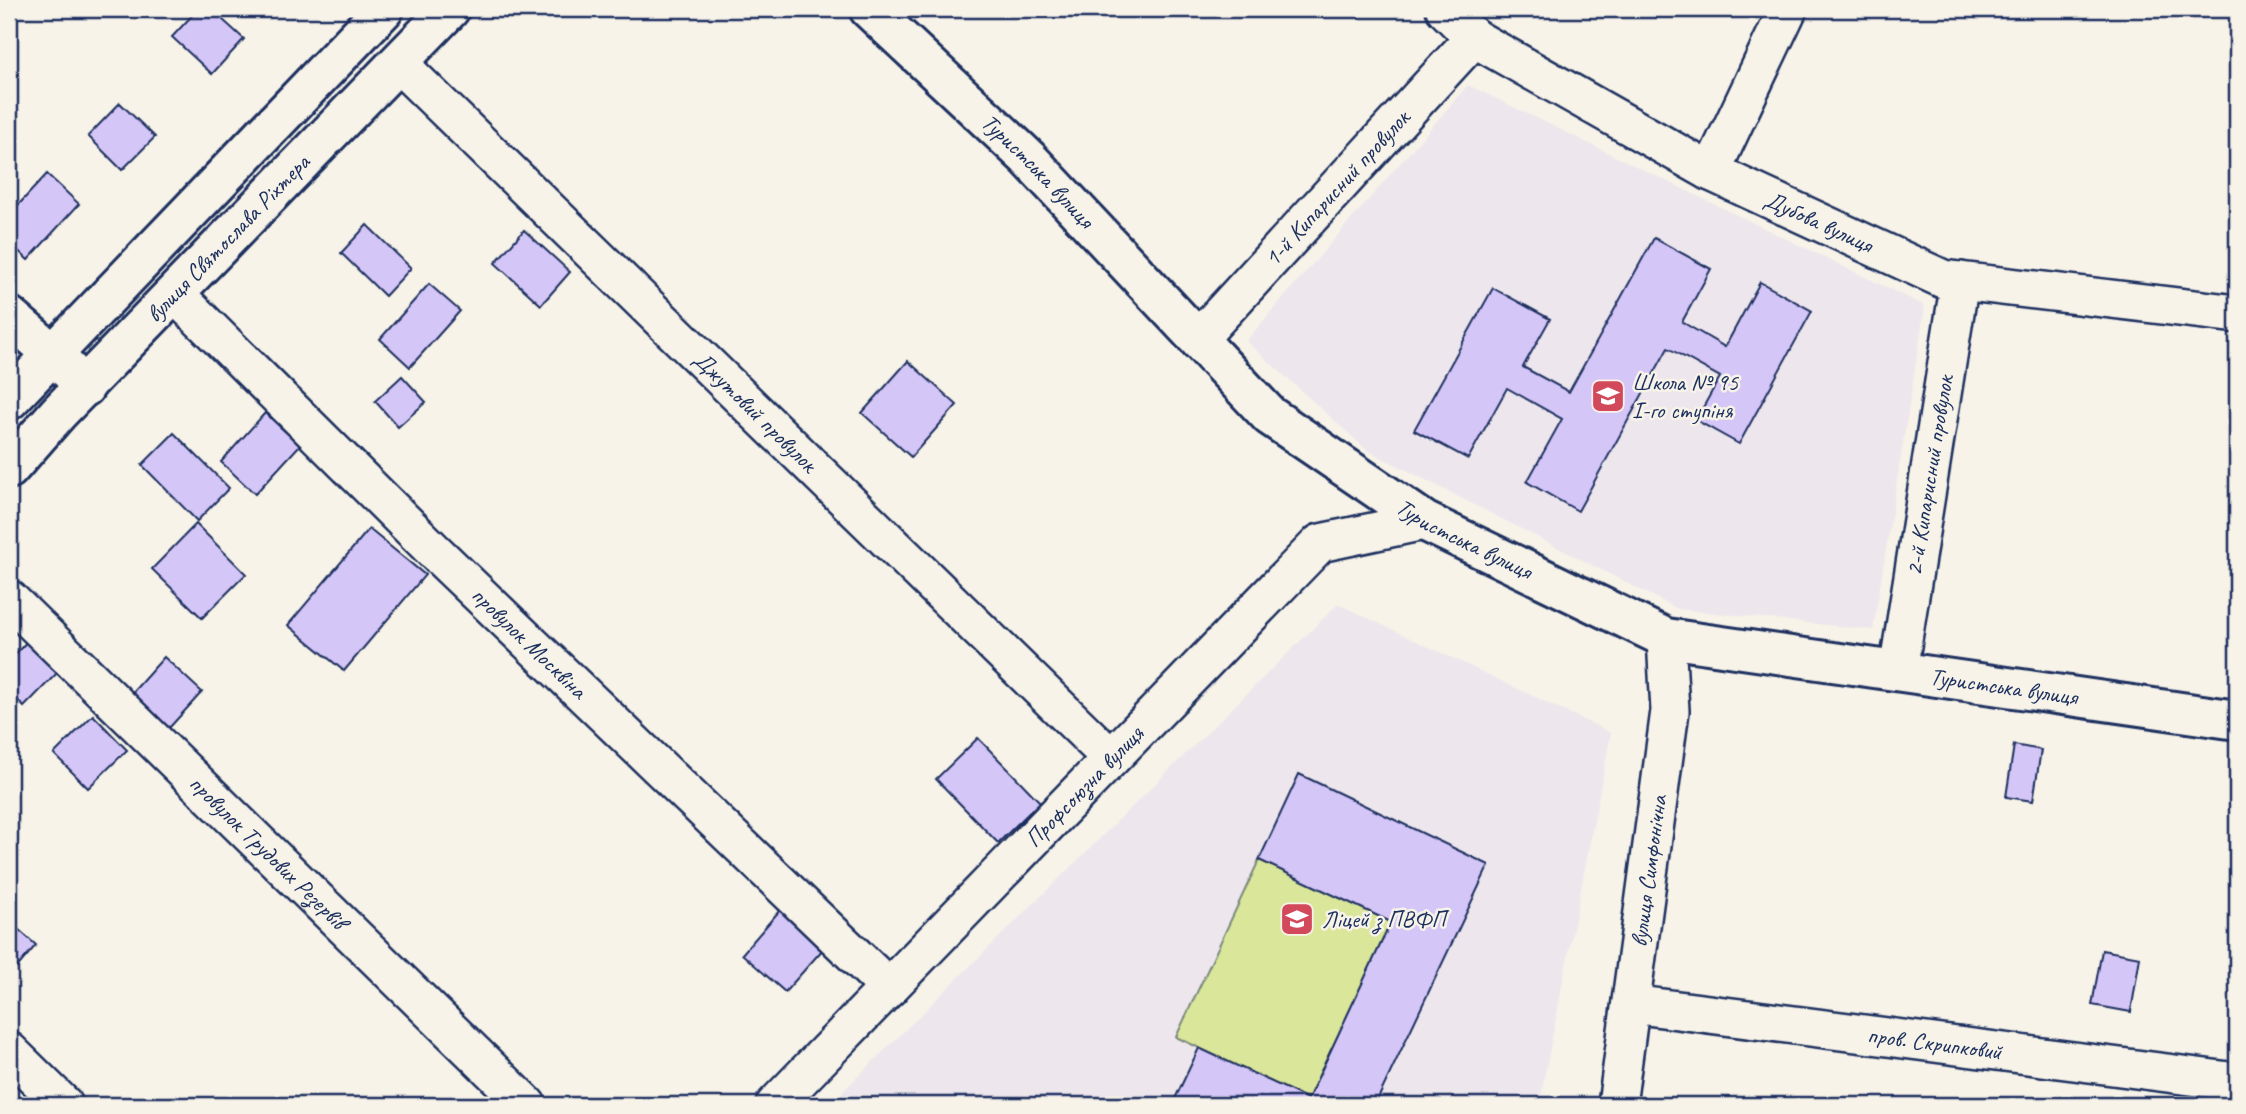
<svg xmlns="http://www.w3.org/2000/svg" width="2246" height="1114" font-family="Caveat,sans-serif">
	<rect width="100%" height="100%" fill="#f7f3e8"/>
	<filter id="ink" filterUnits="userSpaceOnUse"><feTurbulence type="fractalNoise" baseFrequency=".0143" numOctaves="2"/><feDisplacementMap in="SourceGraphic" scale="14" xChannelSelector="R" yChannelSelector="G"/><feConvolveMatrix kernelMatrix="1 2 1 2 8 2 1 2 1" color-interpolation-filters="sRGB"/></filter>
	<g filter="url(#ink)">
		<path fill="#ede6ed" d="M1468 85 1925 306 1873 630 1678 609 1367 450 1246 341Z
			M1338 604 1611 733 1539 1105H829Z"/>
		<path fill="#dae699" stroke="#7a8a7c" stroke-width="2" d="M1259 860 1391 922 1308 1099 1176 1037Z"/>
		<path fill="#d5c6f8" stroke="#1b2f5e" stroke-width="2" d="M198 9H211L244 39 212 74 172 37Z
			M120 103 155 137 122 170 88 136Z
			M47 174 79 204 28 260 9 242V215Z
			M367 225 411 268 385 296 341 253Z
			M524 230 570 272 541 305 495 263Z
			M1654 238 1711 269 1682 322 1725 347 1760 282 1812 311 1739 444 1696 420 1720 377 1668 348 1578 511 1527 482 1562 419 1507 388 1468 459 1414 430 1493 288 1550 319 1523 367 1569 392Z
			M429 284 460 311 410 367 380 339Z
			M908 361 957 405 911 457 862 413Z
			M402 376 426 402 398 427 375 401Z
			M265 413 300 445 255 494 221 462Z
			M174 433 229 488 197 521 142 465Z
			M196 524 246 574 202 618 152 569Z
			M369 529 425 575 344 671 288 625Z
			M31 637 62 668 24 707 9 691V661Z
			M164 657 202 692 169 728 131 694Z
			M93 715 127 750 88 788 54 754Z
			M978 738 1040 802 998 843 936 779Z
			M2014 745 2041 750 2033 801 2006 797Z
			M1299 774 1489 865 1375 1105H1176L1173 1103 1199 1048 1308 1099 1391 922 1259 860Z
			M780 910 824 948 785 992 742 954Z
			M9 921 36 945 9 977Z
			M2102 950 2140 957 2131 1012 2092 1005Z"/>
		<g fill="none" stroke-linecap="round" stroke-linejoin="round">
			<g stroke="#1b2f5e" stroke-width="42">
				<g id="minor">
					<path id="s1" d="M1445 9 1474 38 1711 172 1943 279 2237 314"/>
					<path id="s2" d="M398 63 1111 758"/>
					<path d="M1711 172 1788 9"/>
					<path id="s3" d="M175 294 433 550 889 988"/>
					<path id="s4" d="M1198 339 1474 38"/>
					<path id="s5" d="M9 599 527 1105"/>
					<path id="s6" d="M1898 671 1960 281"/>
					<path id="s7" d="M1631 1004 2237 1082"/>
					<path d="M9 1051 64 1105"/>
					<path id="s8" d="M775 1105 1320 543 1424 521"/>
					<path id="s9" d="M1617 1105 1670 711 1666 638"/>
				</g>
			</g>
			<g stroke="#1b2f5e" stroke-width="44">
				<g id="tertiary">
					<path id="s10" d="M869 9 1028 158 1270 416 1424 521 1666 638 2237 720"/>
					<path d="M9 316 52 353 85 387"/>
				</g>
			</g>
			<g stroke="#1b2f5e" stroke-width="44">
				<g id="secondary">
					<path d="M9 400 384 9"/>
					<path id="s11" d="M9 469 58 413 450 9"/>
				</g>
			</g>
			<use href="#minor" stroke="#f7f3e8" stroke-width="37"/>
			<use href="#tertiary" stroke="#f7f3e8" stroke-width="38"/>
			<use href="#secondary" stroke="#f7f3e8" stroke-width="38"/>
		</g>
	</g>
	<defs>
		<g id="school-square" transform="scale(1.75)"><rect x="-9" y="-9" width="18" height="18" rx="4" fill="#d1495b" stroke="#f7f3e8"/><path d="M0-5L7-2L0 1L-7-2ZM-4 1L0 2.5L4 1V4Q0 6-4 4Z" fill="#fff"/></g>
	</defs>
	<g fill-rule="evenodd">
		<use href="#school-square" x="1608" y="396"/>
		<use href="#school-square" x="1297" y="919"/>
	</g>
	<g text-anchor="middle" dominant-baseline="central" stroke-width="5" stroke-linejoin="round" paint-order="stroke">
		<g font-size="24" fill="#1b2f5e" stroke="#f7f3e8">
			<text stroke="none"><textPath href="#s10" startOffset="234">Туристська вулиця</textPath></text>
			<text stroke="none"><textPath href="#s4" startOffset="205">1-й Кипарисний провулок</textPath></text>
			<text stroke="none"><textPath href="#s1" startOffset="432">Дубова вулиця</textPath></text>
			<text stroke="none"><textPath href="#s11" startOffset="318">вулиця Святослава Ріхтера</textPath></text>
			<text stroke="none"><textPath href="#s2" startOffset="499">Джутовий провулок</textPath></text>
			<text stroke="none"><textPath href="#s6" startOffset="198">2-й Кипарисний провулок</textPath></text>
			<text stroke="none"><textPath href="#s10" startOffset="802">Туристська вулиця</textPath></text>
			<text stroke="none"><textPath href="#s3" startOffset="497">провулок Москвіна</textPath></text>
			<text stroke="none"><textPath href="#s10" startOffset="1368">Туристська вулиця</textPath></text>
			<text stroke="none"><textPath href="#s8" startOffset="444">Профсоюзна вулиця</textPath></text>
			<text stroke="none"><textPath href="#s5" startOffset="362">провулок Трудових Резервів</textPath></text>
			<text stroke="none"><textPath href="#s9" startOffset="236">вулиця Симфонічна</textPath></text>
			<text stroke="none"><textPath href="#s7" startOffset="306">пров. Скрипковий</textPath></text>
		</g>
		<g font-size="24" fill="#1b2f5e" stroke="#f7f3e8" text-anchor="start">
			<text x="1632" y="382">Школа № 95<tspan x="1632" dy="28">І-го ступіня</tspan></text>
			<text x="1322" y="919">Ліцей з ПВФП</text>
		</g>
	</g>
	<rect width="2246" height="1114" fill="none" stroke="#f7f3e8" stroke-width="35"/>
	<rect x="18" y="18" width="2211" height="1079" fill="none" stroke="#1b2f5e" stroke-width="2.5" filter="url(#ink)"/>
</svg>
